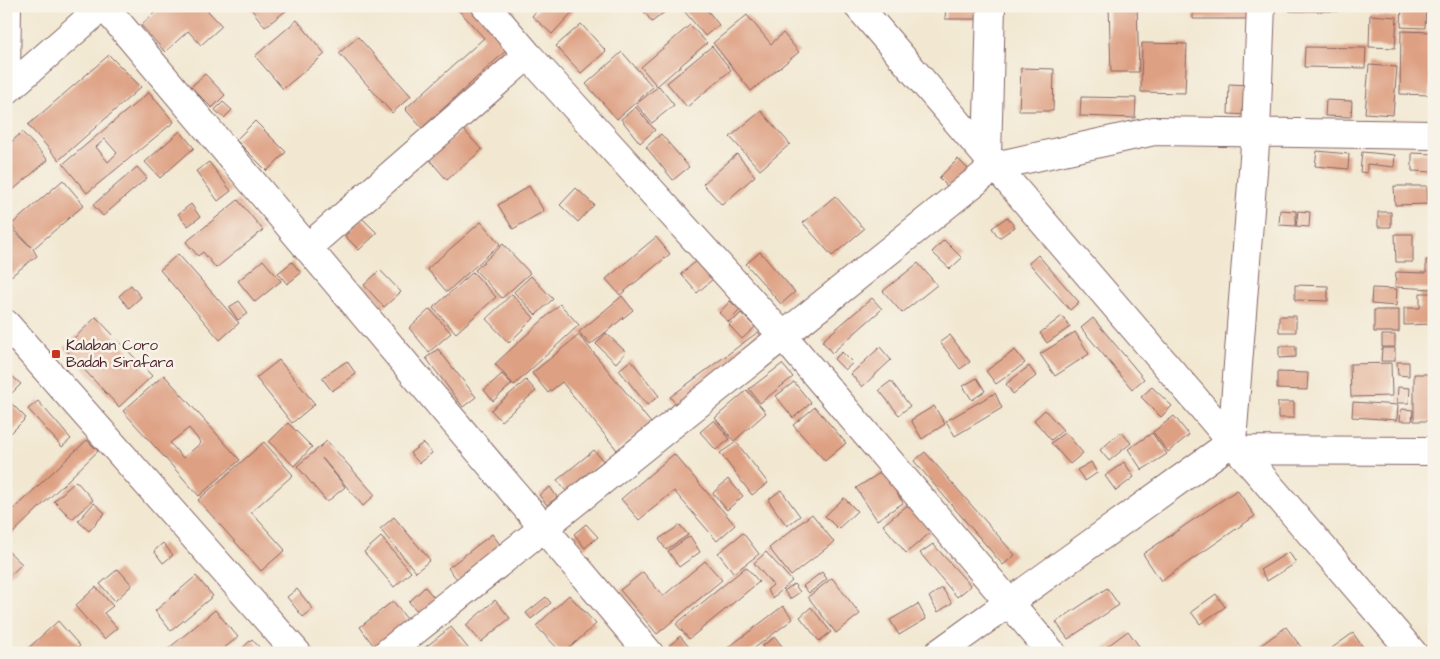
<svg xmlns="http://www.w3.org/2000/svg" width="1440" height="659" font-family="'Architects Daughter',sans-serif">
	<rect width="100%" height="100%" fill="#f7f3e8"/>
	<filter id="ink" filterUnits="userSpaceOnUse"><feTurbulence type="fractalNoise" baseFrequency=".02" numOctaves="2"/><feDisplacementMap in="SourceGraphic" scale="10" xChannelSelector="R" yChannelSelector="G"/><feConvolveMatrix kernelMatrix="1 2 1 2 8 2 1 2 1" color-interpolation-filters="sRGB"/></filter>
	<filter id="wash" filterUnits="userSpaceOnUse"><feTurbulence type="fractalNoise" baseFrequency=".0096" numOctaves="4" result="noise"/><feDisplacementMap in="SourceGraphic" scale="20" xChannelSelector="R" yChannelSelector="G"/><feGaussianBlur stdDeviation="1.12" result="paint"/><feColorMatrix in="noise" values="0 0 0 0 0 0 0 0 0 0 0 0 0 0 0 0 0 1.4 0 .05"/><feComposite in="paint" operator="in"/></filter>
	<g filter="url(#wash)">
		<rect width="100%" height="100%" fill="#f2e8d2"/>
		<g id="blocks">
			<path fill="#dea083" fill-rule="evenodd" d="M162 6H211L207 10 222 26 201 45 188 31 165 52 141 25Z
				M249 6H292L265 27Z
				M455 6H472L510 47 422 128 405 109 484 38Z
				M541 6H578L552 34 532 16Z
				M640 6H672L652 22Z
				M680 6H704L719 25 705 36Z
				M946 6H978V19H945Z
				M1109 6H1137L1139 72H1111Z
				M1193 6H1256V19H1193Z
				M1289 6H1339V11H1289Z
				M1402 6H1426L1425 28 1401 27Z
				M747 15 771 44 783 33 799 52 751 91 713 43Z
				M1370 15 1397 17 1395 48 1369 47Z
				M297 20 325 54 283 89 255 56Z
				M581 24 606 51 581 73 556 46Z
				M690 25 707 43 657 86 641 67Z
				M1401 31 1432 32 1430 95 1400 94Z
				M358 37 411 96 392 113 339 53Z
				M1142 43 1187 44 1185 93 1141 92Z
				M712 46 731 70 687 107 667 83Z
				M1305 47 1366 48 1365 68 1304 67Z
				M622 52 653 87 617 119 586 84Z
				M109 55 141 87 59 160 28 125Z
				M1369 65 1397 67 1393 115 1365 113Z
				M1021 68 1054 69 1053 111H1019Z
				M205 74 225 95 212 108 191 87Z
				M1229 84 1250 85 1248 115 1228 114Z
				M659 86 674 105 652 123 636 104Z
				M149 92 174 122 87 193 63 164ZM105 139 117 153 108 162 96 147Z
				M1081 97 1136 98 1135 118 1080 116Z
				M1326 100 1352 101 1351 117 1325 116Z
				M223 102 232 110 224 118 215 110Z
				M636 107 655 130 640 143 621 119Z
				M761 111 790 144 760 170 730 137Z
				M255 121 286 152 267 171 236 140Z
				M463 129 482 150 447 180 429 159Z
				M180 131 194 148 160 178 145 162Z
				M22 132 48 160 6 196V147Z
				M661 134 689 167 673 180 646 147Z
				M1317 151 1349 154 1348 169 1315 166Z
				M1362 152 1395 155 1394 167 1367 164V173L1360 172Z
				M1412 153 1434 154 1433 172 1412 171Z
				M737 154 755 176 722 205 703 184Z
				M958 159 973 174 954 193 939 178Z
				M209 162 231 191 218 201 196 171Z
				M137 167 147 178 103 216 93 205Z
				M63 180 84 205 33 249 37 256 7 279 6 224 31 247 11 225Z
				M529 186 544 211 513 229 498 205Z
				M1394 186H1427L1428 204 1395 205Z
				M576 188 594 205 578 222 560 205Z
				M835 196 864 229 832 256 803 223Z
				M238 200 263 230 216 268 203 252 198 256 186 242Z
				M191 204 200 217 188 226 178 214Z
				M1280 210 1296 211V226L1279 225Z
				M1298 211 1310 212 1309 227 1296 226Z
				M1378 212H1391V227H1378Z
				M1007 217 1015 227 999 238 992 228Z
				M362 218 377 233 359 250 345 236Z
				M481 222 500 244 447 292 427 269Z
				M1395 234H1413V262H1396Z
				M656 237 670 254 620 295 606 279Z
				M944 240 962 258 950 269 932 252Z
				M503 244 530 273 502 298 475 270Z
				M760 252 795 292 781 304 746 264Z
				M178 254 239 323 220 340 160 270Z
				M1038 255 1079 302 1070 310 1029 263Z
				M699 259 714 278 697 293 681 274Z
				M263 260 281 281 255 302 238 281Z
				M1426 260H1434V289L1395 287 1396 272 1426 273Z
				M292 262 301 273 287 284 278 273Z
				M918 263 937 285 902 313 883 291Z
				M380 270 401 292 384 307 364 285Z
				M473 272 496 297 456 333 433 308Z
				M531 276 553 299 536 315 514 292Z
				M131 285 141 297 129 308 119 296Z
				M1295 285 1328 286V301L1295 300Z
				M1372 288 1397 289 1396 306 1371 304Z
				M1420 293H1434V324L1404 325V308H1420Z
				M512 294 534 318 509 343 486 319Z
				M622 296 633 310 590 345 579 332Z
				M872 298 882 309 832 353 822 341Z
				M239 301 248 313 238 320 229 307Z
				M730 301 740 310 729 322 719 313Z
				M560 304 579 325 514 385 495 364Z
				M430 309 451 333 429 352 409 328Z
				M1374 310H1399V332H1374Z
				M741 313 755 327 742 339 729 325Z
				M1062 316 1070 327 1047 343 1040 333Z
				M1279 316H1296V332H1279Z
				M96 317 152 376 119 407 64 348Z
				M1093 318 1144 379 1132 389 1081 328Z
				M758 332 768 345 681 410 670 397Z
				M1075 332 1089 354 1055 376 1040 354Z
				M606 333 626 352 616 363 596 344Z
				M579 335 651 423 617 450 562 382 548 393 532 373Z
				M950 335 970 362 960 369 940 342Z
				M1382 335H1395V347H1382Z
				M1279 346H1296V357L1279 358Z
				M880 347 891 360 862 387 851 374Z
				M1382 348H1395V361H1381Z
				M438 349 476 397 463 407 426 358Z
				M1015 350 1025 363 996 384 986 371Z
				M842 352 853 363 845 370 834 359Z
				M279 360 315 404 292 423 256 378Z
				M631 360 659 396 647 405 619 370Z
				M347 361 356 374 332 391 322 378Z
				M1397 362H1409V376L1398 375Z
				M1391 363 1392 396 1351 397 1350 364Z
				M782 364 793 377 760 403 749 389Z
				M1029 366 1036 376 1013 394 1006 384Z
				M6 371 21 384 6 399Z
				M1277 372 1308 373 1307 390 1277 389Z
				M502 374 512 384 493 401 484 390Z
				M1414 374H1434V421H1414Z
				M164 375 240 460 199 496 123 411ZM189 428 201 443 183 458 170 443Z
				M977 378 985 391 972 400 963 386Z
				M526 380 536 391 501 421 491 410Z
				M891 381 910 406 899 415 879 390Z
				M794 382 811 403 793 418 776 396Z
				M1152 387 1172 406 1161 417 1141 397Z
				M1398 387 1410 388 1409 403H1397Z
				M747 390 766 413 734 441 715 418Z
				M995 393 1002 408 955 436 946 421Z
				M38 401 71 439 62 447 28 409Z
				M1278 402H1294V418H1278Z
				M1353 402 1398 405 1397 420 1352 417Z
				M11 403 26 418 6 438V408Z
				M934 406 945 424 922 439 911 420Z
				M815 407 846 443 825 461 793 425Z
				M1401 409 1413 410 1412 421H1400Z
				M1045 410 1063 430 1051 440 1034 420Z
				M1174 416 1189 435 1168 452 1153 432Z
				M714 420 730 439 716 450 700 432Z
				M288 423 312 447 294 466 269 442Z
				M1065 432 1083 453 1070 464 1051 443Z
				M1121 432 1131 443 1109 461 1100 450Z
				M1152 433 1167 454 1142 470 1128 449Z
				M87 440 98 451 10 536 6 532V516Z
				M327 441 375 495 363 506 322 458 345 487 327 502 297 466Z
				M264 442 293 475 251 512 285 550 261 571 198 500Z
				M736 442 768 483 752 495 720 453Z
				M423 443 432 453 419 463 410 453Z
				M594 450 603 461 566 491 557 480Z
				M925 452 1015 555 1003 565 914 461Z
				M674 454 735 525 717 541 674 491 639 520 621 499Z
				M1091 462 1097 473 1085 481 1077 470Z
				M1124 462 1134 477 1116 491 1105 476Z
				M883 471 903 503 877 520 856 488Z
				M728 479 743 496 727 510 713 493Z
				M76 481 93 500 72 519 54 501Z
				M550 487 557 497 547 505 539 495Z
				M781 490 800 516 787 526 768 500Z
				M1237 490 1255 516 1161 581 1143 554Z
				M844 498 857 511 838 529 825 516Z
				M94 503 105 513 89 531 78 521Z
				M909 504 931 532 906 553 883 525Z
				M812 514 834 542 791 576 769 548Z
				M394 517 430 560 416 572 380 529Z
				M586 524 598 537 585 548 574 534Z
				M680 525 688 535 666 550 659 539Z
				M743 533 759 554 734 573 718 553Z
				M492 534 505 551 462 585 448 568Z
				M690 536 700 552 679 567 668 551Z
				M381 537 411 572 394 587 364 552Z
				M163 543 173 555 163 563 154 551Z
				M933 544 971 586 957 597 920 553Z
				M6 549 22 564 6 579Z
				M766 552 792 581 773 598 767 590 773 585 754 563Z
				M1289 552 1296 563 1267 581 1260 570Z
				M705 561 722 580 657 634 620 590 643 572 663 596Z
				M746 567 759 582 689 639 676 624Z
				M118 569 132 585 115 601 100 584Z
				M822 572 827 579 809 593 803 586Z
				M196 576 213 596 171 631 155 611Z
				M832 578 860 614 836 633 808 597Z
				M794 584 800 592 790 599 784 591Z
				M96 587 113 606 104 613 117 628 104 639 75 606Z
				M425 587 437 601 421 615 409 602Z
				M942 588 952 603 938 612 929 597Z
				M1107 588 1119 605 1068 639 1056 622Z
				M297 589 313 609 303 617 287 597Z
				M1216 594 1225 607 1200 624 1191 612Z
				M569 595 596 624 564 653H562L536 626Z
				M546 597 551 603 531 619 526 613Z
				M495 600 510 618 481 642 466 625Z
				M393 601 413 627 379 653 360 627Z
				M918 604 926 619 899 635 890 620Z
				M783 606 793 619 748 653H721Z
				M811 607 831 632 819 641 800 617Z
				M215 610 238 637 218 653H163Z
				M58 621 80 646 73 653H23Z
				M451 627 472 653H418Z
				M1286 627 1304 651 1301 653H1250Z
				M1128 631 1144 653H1098Z
				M1353 633 1367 653H1335L1332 648Z
				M680 636 694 653H676L669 646Z
				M775 637 787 653H767L762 646Z
				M252 639 264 653H237Z"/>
		</g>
	</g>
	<g filter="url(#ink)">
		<use href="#blocks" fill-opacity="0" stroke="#856565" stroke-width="1"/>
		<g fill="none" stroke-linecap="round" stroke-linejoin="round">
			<g stroke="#856565" stroke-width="30">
				<path id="street" d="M104 6 649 653
					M486 6 528 55 783 336 1052 653
					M858 6 1413 653
					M6 75 7 6
					M987 156 991 6
					M307 248 528 55
					M1239 450 1434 451
					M387 653 995 166 1154 131 1434 135
					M939 653 1232 442 1256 132 1261 6"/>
			</g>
			<g stroke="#856565" stroke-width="30">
				<path id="secondary" d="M6 91 103 6
					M6 324 297 653"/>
			</g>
			<use href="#street" stroke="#fff" stroke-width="28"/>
			<use href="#secondary" stroke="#fff" stroke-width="28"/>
		</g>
	</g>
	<rect fill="#c8321e" stroke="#f7f3e8" stroke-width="2" x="51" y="349" width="10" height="10" rx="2.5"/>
	<g text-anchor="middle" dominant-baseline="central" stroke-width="5" stroke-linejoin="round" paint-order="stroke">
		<g font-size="15" fill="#4a1f2b" stroke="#f7f3e8" text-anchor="start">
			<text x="66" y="345">Kalaban Coro<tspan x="66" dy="17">Badah Sirafara</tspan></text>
		</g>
	</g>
	<rect width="1440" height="659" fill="none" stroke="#f7f3e8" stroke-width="25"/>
</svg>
